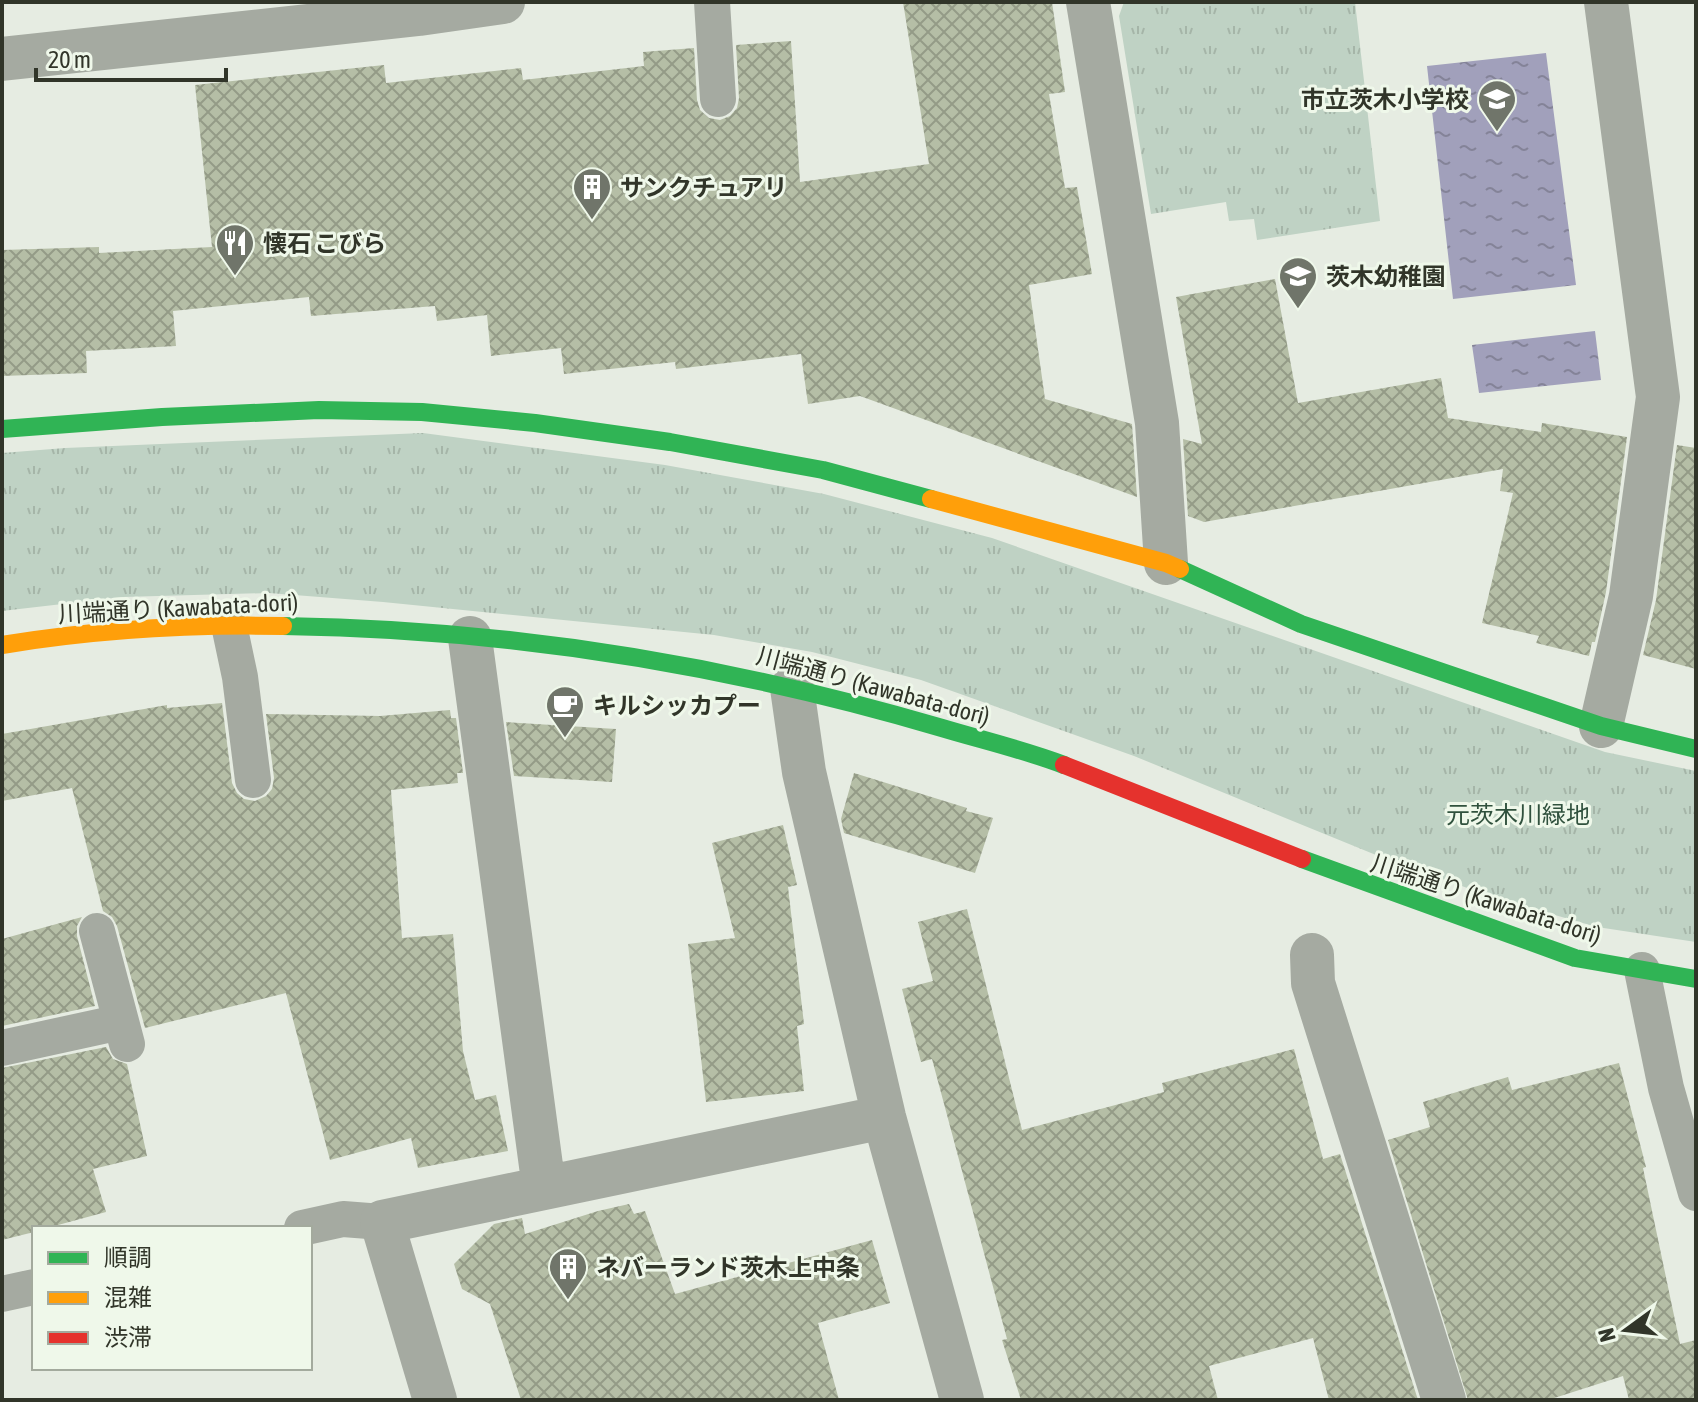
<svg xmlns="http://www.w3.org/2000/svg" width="1698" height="1402" font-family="'Asap Condensed','Noto Sans JP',sans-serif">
	<defs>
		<pattern id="park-tufts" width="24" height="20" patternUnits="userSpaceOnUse" patternTransform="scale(2)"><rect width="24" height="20" fill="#bfd2c4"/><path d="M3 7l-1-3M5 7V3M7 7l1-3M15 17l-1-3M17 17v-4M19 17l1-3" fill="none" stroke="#a5b5a8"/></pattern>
		<pattern id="water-ripples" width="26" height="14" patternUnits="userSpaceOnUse" patternTransform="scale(2)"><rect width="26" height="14" fill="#a1a0bb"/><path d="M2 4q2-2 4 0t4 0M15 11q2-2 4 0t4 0" fill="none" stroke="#848398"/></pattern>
		<pattern id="building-cross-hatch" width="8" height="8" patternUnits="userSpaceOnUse" patternTransform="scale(2)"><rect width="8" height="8" fill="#b5bea6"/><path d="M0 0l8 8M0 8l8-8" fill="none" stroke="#949b87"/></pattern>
	</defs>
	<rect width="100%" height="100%" fill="#e6ece2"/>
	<path fill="url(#park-tufts)" d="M1124 2H1355L1380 221 1257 240 1254 219 1229 221 1226 202 1151 214 1119 16Z
		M423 433 665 465 824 494 992 538 1605 752 1696 771V942L1597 927 1495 898 1376 855 1134 756 921 680 812 652 714 635 383 602 269 593 123 597 2 611V453L65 448Z"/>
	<path fill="url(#water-ripples)" d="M1546 53 1576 285 1453 299 1427 66Z
		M1595 331 1601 380 1479 393 1472 345Z"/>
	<path fill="url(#building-cross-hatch)" d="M903 2H1052L1065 92 1049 94 1065 188 1077 187 1092 274 1029 285 1045 399 1132 424 1137 497 860 396 808 404 801 354 676 369 675 362 564 374 561 348 491 356 487 315 437 321 435 306 311 316 309 297 173 311 176 346 86 351 87 373 2 376V250L99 247V253L212 247 195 85 384 65 386 83 521 68 523 80 644 66 643 52 694 48 697 100 700 110 709 118 720 120 730 116 737 108 739 98 736 45 791 41 800 182 929 164Z
		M1275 279 1298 403 1441 378 1448 418 1541 432 1542 423 1627 437 1606 592 1595 642H1592L1589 656 1536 643 1539 636 1482 623 1513 493 1500 491 1503 469 1204 522 1188 516 1183 439 1202 444 1176 297Z
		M1677 445 1696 448V669L1643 655 1656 600Z
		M222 703 232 783 237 793 244 799 255 801 266 796 272 789 274 778 266 714 380 716 450 710 451 718H456L463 773H457L458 783 391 790 402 938 453 934 463 1051 475 1100 496 1095 508 1151 418 1168 411 1138 330 1160 286 993 145 1028 117 926 112 917 103 911 72 788 2 801V734L167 705V708Z
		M506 722 616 729 612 782 514 776Z
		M854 773 967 808 966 811 993 818 975 873 844 833 841 819Z
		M783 825 797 885 788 887 804 1024 797 1026 804 1091 706 1102 688 944 735 938 712 843Z
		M967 909 1022 1130 1164 1092 1162 1083 1294 1049 1323 1159 1340 1154 1418 1400H1329L1313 1338 1209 1366 1218 1400H1021L1002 1340 1007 1339 932 1059 921 1062 902 989 933 981 918 922Z
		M82 917 77 926V936L95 1006 2 1026V939Z
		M106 1047 113 1059 127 1064 147 1156 93 1169 106 1212 47 1228H34V1232L2 1240V1068Z
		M1619 1063 1646 1167 1643 1168 1680 1344 1696 1340V1400H1629L1623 1376 1548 1400H1468L1388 1140 1430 1127 1423 1102 1508 1077 1512 1090Z
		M629 1204 634 1214 645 1211 675 1294 872 1240 890 1303 818 1323 839 1400H521L490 1304 462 1289 454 1264 494 1224 522 1218 525 1234 598 1211Z"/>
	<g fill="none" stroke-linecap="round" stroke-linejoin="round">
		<path stroke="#a5aaa1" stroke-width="36" d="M712 2 718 99
			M229 625 240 677 253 780
			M97 931 127 1044
			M1642 970 1666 1088 1696 1193
			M2 1048 121 1022
			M302 1228 343 1219 382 1222
			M2 1294 34 1287"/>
		<path stroke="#a5aaa1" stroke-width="44" d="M1088 2 1157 423 1166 563
			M2 59 419 14 503 2
			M470 638 544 1188
			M792 688 804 772 884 1117 962 1400
			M1601 726 1631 596 1658 397 1606 2
			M1312 955 1313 983 1444 1400
			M435 1400 382 1222 884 1117"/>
		<path stroke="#30b455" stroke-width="18" d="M2 429 162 417 319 410 422 412 535 423 670 442 823 470 931 499
			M1180 569 1301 624 1601 726 1696 749
			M283 626C506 629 729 665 942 728 982 740 1025 750 1064 765
			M1302 859 1575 958 1696 979"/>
		<path stroke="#ff9f0a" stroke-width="18" d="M931 499 1166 563 1180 569
			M2 645C94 630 190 624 283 626"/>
		<path stroke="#e5322d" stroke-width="18" d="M1064 765 1302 859"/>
	</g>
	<defs>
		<g id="school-pin" transform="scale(2)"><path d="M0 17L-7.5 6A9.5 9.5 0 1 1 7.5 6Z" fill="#70756a" stroke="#eff8ea"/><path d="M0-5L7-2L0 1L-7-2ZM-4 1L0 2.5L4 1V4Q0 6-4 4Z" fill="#fff"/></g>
		<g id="building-pin" transform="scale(2)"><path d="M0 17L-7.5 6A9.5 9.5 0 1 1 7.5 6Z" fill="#70756a" stroke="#eff8ea"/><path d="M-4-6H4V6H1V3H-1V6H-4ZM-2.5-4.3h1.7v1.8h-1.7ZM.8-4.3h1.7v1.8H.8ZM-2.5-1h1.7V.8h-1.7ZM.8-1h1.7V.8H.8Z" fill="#fff"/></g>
		<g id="restaurant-pin" transform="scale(2)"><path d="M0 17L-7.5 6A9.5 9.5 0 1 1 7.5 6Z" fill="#70756a" stroke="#eff8ea"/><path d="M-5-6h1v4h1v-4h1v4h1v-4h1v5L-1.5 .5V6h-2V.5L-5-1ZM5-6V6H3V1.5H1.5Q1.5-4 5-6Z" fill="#fff"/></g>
		<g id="cafe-pin" transform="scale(2)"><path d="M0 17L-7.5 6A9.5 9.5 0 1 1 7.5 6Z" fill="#70756a" stroke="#eff8ea"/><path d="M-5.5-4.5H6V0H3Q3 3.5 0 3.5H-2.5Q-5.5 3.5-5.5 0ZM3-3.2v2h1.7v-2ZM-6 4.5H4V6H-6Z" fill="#fff"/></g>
	</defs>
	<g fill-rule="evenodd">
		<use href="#school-pin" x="1497" y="99"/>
		<use href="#building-pin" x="592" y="187"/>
		<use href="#restaurant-pin" x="235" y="243"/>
		<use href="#school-pin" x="1298" y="276"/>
		<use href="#cafe-pin" x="565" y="705"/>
		<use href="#building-pin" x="568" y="1267"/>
	</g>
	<g text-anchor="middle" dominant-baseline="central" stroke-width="6" stroke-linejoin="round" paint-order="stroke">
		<g font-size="24" font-weight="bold" fill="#313529" stroke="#eff8ea" text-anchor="start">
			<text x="1469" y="99" text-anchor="end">市立茨木小学校</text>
			<text x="620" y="187">サンクチュアリ</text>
			<text x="263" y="243">懐石 こびら</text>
			<text x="1326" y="276">茨木幼稚園</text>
			<text x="593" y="705">キルシッカプー</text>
			<text x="596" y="1267">ネバーランド茨木上中条</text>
		</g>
		<g font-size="24" fill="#313529" stroke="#eff8ea">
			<text transform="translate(178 608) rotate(-3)">川端通り (Kawabata-dori)</text>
			<text transform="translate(873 686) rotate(15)">川端通り (Kawabata-dori)</text>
			<text transform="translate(1486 899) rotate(18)">川端通り (Kawabata-dori)</text>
		</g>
		<g font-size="24" fill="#30513d" stroke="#eff8ea">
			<text x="1518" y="814">元茨木川緑地</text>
		</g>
	</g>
	<rect width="1698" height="1402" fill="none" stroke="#313529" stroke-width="8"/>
	<rect x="32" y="1226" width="280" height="144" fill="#eff8ea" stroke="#a3aa9d" stroke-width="2"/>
	<rect x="48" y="1252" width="40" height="12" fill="#30b455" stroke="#a3aa9d" stroke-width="2"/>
	<text x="104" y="1266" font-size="24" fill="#313529">順調</text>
	<rect x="48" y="1292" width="40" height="12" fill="#ff9f0a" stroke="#a3aa9d" stroke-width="2"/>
	<text x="104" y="1306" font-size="24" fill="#313529">混雑</text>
	<rect x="48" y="1332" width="40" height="12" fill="#e5322d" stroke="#a3aa9d" stroke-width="2"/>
	<text x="104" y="1346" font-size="24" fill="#313529">渋滞</text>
	<g transform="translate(1626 1330) rotate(255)" stroke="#eff8ea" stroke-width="6" paint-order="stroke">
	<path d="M0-6L14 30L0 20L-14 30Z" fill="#313529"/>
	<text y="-12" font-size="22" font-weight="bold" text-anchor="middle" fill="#313529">N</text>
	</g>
	<path d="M36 68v12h190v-12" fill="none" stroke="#313529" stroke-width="4"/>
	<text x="48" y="68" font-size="24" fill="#313529" stroke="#eff8ea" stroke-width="6" paint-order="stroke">20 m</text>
</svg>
